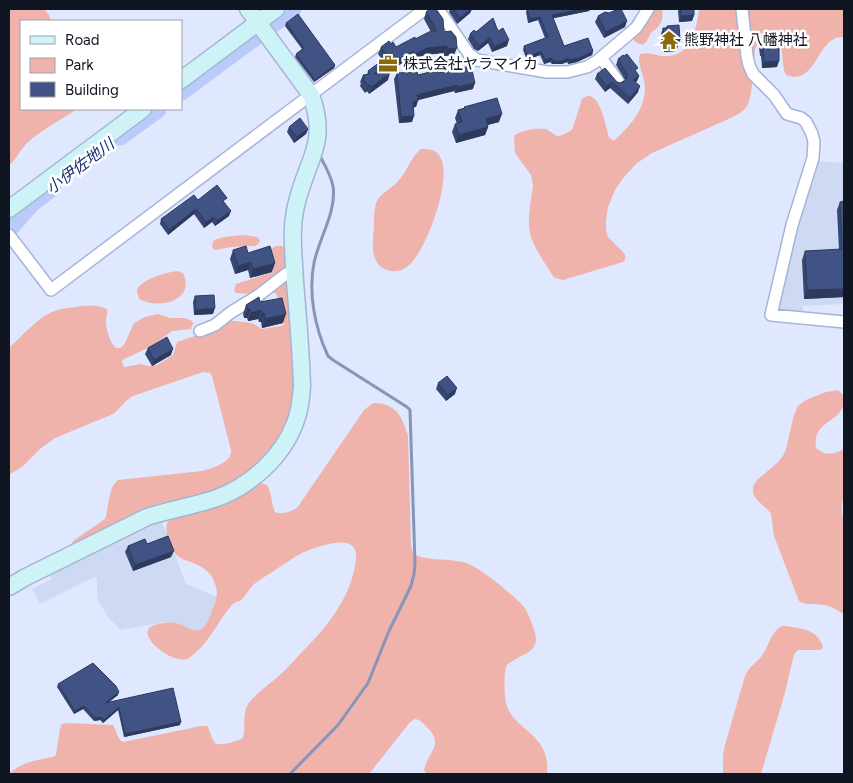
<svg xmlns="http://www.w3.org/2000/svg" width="853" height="783" font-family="Figtree,'Noto Sans JP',sans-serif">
	<rect width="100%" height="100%" fill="#dfe8fe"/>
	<path fill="#ced9f3" d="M816 161 844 163V304L803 306V314L775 311 795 226Z
		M161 519 186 584 217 597 207 623 202 628 195 631 187 629 175 622H167L120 630 108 617 97 598V579L94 577 40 604 32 589 52 579 48 572Z"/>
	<path fill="#efb3ac" d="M9 9H44L49 15 51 21H21V109H77C61 120 43 129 28 142 21 149 16 159 9 166Z
		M653 9H662C663 16 663 22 657 28 654 31 654 30 651 33 646 42 645 49 634 41V36Z
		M699 9H844V37C817 34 817 87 786 75 781 65 784 54 780 44L776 43 757 45 755 49C754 62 753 93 748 104 745 110 739 114 733 117L652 153 637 163 624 177 615 190 608 207 606 222V230L608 237 624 253C626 257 626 259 623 262L563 280 555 278 553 276C545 263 533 247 530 233 527 218 531 201 533 186L531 175 515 153 514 136C519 131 539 127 546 129 550 131 553 134 557 136H560L572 130 582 99C599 84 606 128 609 137L612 140H615C632 124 649 105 644 80 642 70 637 63 640 54 651 51 657 57 667 56 691 56 697 27 699 9Z
		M421 149C427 149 431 149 436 152 458 169 427 246 412 262 407 268 400 272 392 271 368 268 373 242 374 224 374 217 374 208 377 201 382 192 393 188 399 180 408 170 410 158 421 149Z
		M244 235 257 237 259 239 260 241 258 244 255 246 231 247 216 250 213 249 212 246 213 241C222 236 234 236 244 235Z
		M276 246H282L286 250 295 367 294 403 283 436 260 464 230 485 74 545 72 544 73 541 105 519C109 508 108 487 118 480L202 471C212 468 232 463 231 450L212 376 210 373 203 372 133 396C125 400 121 408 113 414L55 438 40 449 23 466 9 475V348C20 338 37 319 50 313 60 308 71 308 81 306 90 305 99 305 107 309 108 314 106 317 106 321 106 330 110 343 116 348H120L124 345 134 323 145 317 158 314 170 318H185L192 321 193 324 191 329 172 331 150 347 124 359 122 361 123 365 125 367 140 364 149 366 157 365 173 355 177 342 201 334 228 321H236L252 323 262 329 281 326 284 324V321C283 314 282 304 278 298 277 295 276 293 273 292 264 290 247 295 236 293L234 290 236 284 273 272C275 264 269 258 271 249Z
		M177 271 183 273C196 301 158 310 139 299 139 298 137 292 137 291 138 280 168 272 177 271Z
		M838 390 844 396C844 398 845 401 844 404 839 423 812 421 816 448 826 456 832 455 844 449V496C840 506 842 514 844 524V614C838 611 832 606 824 605 815 603 807 606 799 601L774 536 771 514 768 510 757 500 753 494V486L758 479 777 463 783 456 786 449 794 415 798 406 806 400 826 392Z
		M373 403C396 403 402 416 408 436L411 544C412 548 412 552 416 555 425 561 456 558 469 564 481 569 515 596 524 607 527 611 530 618 532 624 535 632 539 642 532 649 528 654 521 655 516 659 512 661 509 663 506 666 504 678 503 700 509 711 512 717 517 721 522 726 539 741 549 749 547 774H427L424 770C428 751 445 746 427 727 423 723 421 720 415 719L410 722 369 774H9C21 762 38 760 53 757L56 755 60 729 62 724 68 723 113 725C117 731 117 739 123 742L201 726H207C211 732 211 739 216 744 225 745 235 742 243 738 246 727 242 714 248 704 254 695 272 682 281 674 289 667 295 659 302 652 326 628 349 600 355 566 356 559 358 550 351 545 342 538 314 548 304 552 295 556 287 563 278 568 270 574 260 579 253 585 249 589 246 596 241 600 238 602 234 602 231 606 216 624 209 644 189 658 177 666 143 642 148 630 150 626 154 625 158 624 163 623 171 621 176 623 187 625 196 638 206 624 210 618 212 609 215 603 217 596 218 591 215 584 211 570 201 566 188 561 185 560 181 559 178 556 173 553 171 545 169 540 166 532 165 527 169 518L260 483 267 485C272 493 271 503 275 512 282 515 290 512 297 508L364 410Z
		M782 626H786C803 629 816 629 823 646L822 649 819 650H798L794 655 784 696 761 774H723V755L725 745 745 676C749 667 756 663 761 657 769 647 771 631 782 626Z"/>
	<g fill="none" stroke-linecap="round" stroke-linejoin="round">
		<path stroke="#8695b8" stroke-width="3" d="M290 774 338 725 368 683 389 631 411 586 414 574 415 563 410 410 407 407 333 360 328 356C315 328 308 294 314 263 319 238 337 211 333 186 331 176 326 167 321 158"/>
		<path stroke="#b9ccf9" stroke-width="19" d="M181 91 292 9
			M120 136 157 109
			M11 226 31 203 52 187"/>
		<g stroke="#a4b4d6" stroke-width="14">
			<path id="street" d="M438 9 469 54 477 60 547 72H567L587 67 597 61 636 28 640 22 648 9
				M742 9 747 56 749 65 753 74 774 95 787 114 801 118 806 122 812 134 814 142 813 158 792 225 771 315 844 322
				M601 58 618 81
				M9 235 51 290 425 9
				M200 331 215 325 230 313 259 295 286 274 295 273"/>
		</g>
		<g stroke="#a4b4d6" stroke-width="19">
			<path id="secondary" d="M181 80 276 9
				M9 209 143 109
				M9 587 24 578 147 517C169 510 192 506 214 499 249 487 282 458 295 423 300 411 301 399 302 386 301 351 298 317 295 282 294 257 290 231 296 206 306 160 329 145 311 95L248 9"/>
		</g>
		<use href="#street" stroke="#fff" stroke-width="11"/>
		<use href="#secondary" stroke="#cef3f7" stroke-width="16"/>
	</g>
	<path fill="#374772" d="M450 9H472L470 13 457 24 449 12Z
		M527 9H590L589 11 553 18 564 46 593 51 592 55 577 62 568 64 567 62 562 64H552L550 62 544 64 540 55 527 60 523 50 524 46 545 38 538 20 528 23 526 12Z
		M679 9H694V15L692 21 679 22 678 11Z
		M426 12 444 32 454 55 444 56V53L424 55 412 61 411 58 385 73 388 80 369 94 367 91 365 93 360 86 361 83 360 82 363 75H367L368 71 379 63 381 58 378 54 381 47 391 44 396 47 415 39 431 32 424 19Z
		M598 16 625 27 604 38 595 22Z
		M286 23 335 65 334 68 314 82 295 57 296 54 302 49 285 26Z
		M667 26 680 40 676 51 664 52V47H662L661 34 663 28H666Z
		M498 31 507 46 492 52 488 43 478 51 474 49 468 39 470 34 476 32Z
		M761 41 778 52 777 67 762 68 761 56H760L759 47Z
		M618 59 636 72 639 76 637 81 635 82 638 92 628 104 610 88 605 92 595 79 597 74 617 82 620 83 624 81 625 80 616 65Z
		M397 73 418 75 438 73 473 89 455 93 454 91 417 100 416 107H413L412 122 399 123 394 79Z
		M464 107 499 122 488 125V127L485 135 456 143 452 132 455 124H457L455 118 458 110 464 108Z
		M289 127 308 129 306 134 294 143 287 132Z
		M198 200 225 203 229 216 215 226 212 222 204 228 194 214 168 235 160 224 161 219Z
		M840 202 844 297 804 299 802 260 805 251 839 250 837 210Z
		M233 250 248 253 272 272 250 278 248 270 235 274 230 259Z
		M195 296 213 314 194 315 193 302Z
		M260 302 283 323 262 328 261 322H259L258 319 248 321 247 318H244L243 314 246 305Z
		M148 348 171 355 152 366 145 354Z
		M438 383 455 394 446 401 436 389Z
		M128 546 171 557 133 571 125 552Z
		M58 684 118 695 109 702 180 725 124 737 118 710 103 723 100 720 94 721 83 709 74 714 57 687Z"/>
	<path fill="#2d3a5c" d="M471 9H472L470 13 457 24 460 18Z
		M582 9H590L589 11 550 19 552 15Z
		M694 15 692 21 679 22 681 16Z
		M540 17 538 20 528 23 530 19Z
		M627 21 625 27 604 38 606 32Z
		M490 37 488 43 478 51 480 46Z
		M509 40 507 46 492 52 494 47Z
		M677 40H680L676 51 664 52 666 46Z
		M664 41H666L664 47H662Z
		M447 46 444 53 424 55 412 61 415 54 427 48Z
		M457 48 454 55 444 56 447 49Z
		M413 51 411 58 372 81 374 74Z
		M541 51 540 55 527 60 528 57Z
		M593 51 592 55 577 62 568 64 569 60Z
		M552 58 550 62 544 64 545 60Z
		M568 58 567 62 562 64H552L553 61Z
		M779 61 777 67 762 68 764 62Z
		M335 65 334 68 314 82 315 80Z
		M390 73 388 80 369 94 372 87Z
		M639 76 637 81 631 86 633 80Z
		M612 82 610 88 605 92 607 86Z
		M475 83 473 89 455 93 457 87Z
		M370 85 367 91 365 93 368 86Z
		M457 85 454 91 415 101 417 95Z
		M640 86 638 92 628 104 630 98Z
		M418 101 416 107 411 108 413 102Z
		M502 114 499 122 483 126 486 119Z
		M414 116 412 122 399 123 401 117Z
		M488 127 485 135 456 143 459 135Z
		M308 129 306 134 294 143 297 137Z
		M196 209 194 214 168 235 169 230Z
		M231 211 229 216 215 226 217 221Z
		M214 217 212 222 204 228 206 222Z
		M251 262 248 270 235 274 238 266Z
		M275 263 272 272 250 278 253 269Z
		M844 289V297L804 299 807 290Z
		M215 308 213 314 194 315 196 310Z
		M248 309H250L247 318H244Z
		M261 310 258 319 248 321 251 313Z
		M262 313H264L261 322H259Z
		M286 314 283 323 262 328 265 319Z
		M173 349 171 355 152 366 154 360Z
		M457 388 455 394 446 401 448 395Z
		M174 551 171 557 133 571 135 565Z
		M119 692 118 695 104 706 105 703Z
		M84 706 83 709 74 714 75 711Z
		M119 707 118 710 103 723 104 720Z
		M101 717 100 720 94 721 95 718Z
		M181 722 180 725 124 737 125 734Z"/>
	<path fill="#405384" stroke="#2d3a5c" d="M430 9H436L443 19 444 32 451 31 456 37 457 48 447 49V46L427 48 415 54 413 51 374 74 390 73 372 87 370 85 368 86 363 79 365 78 363 75 370 74 368 71 384 59 382 55 385 53 381 47 389 41 391 44 393 42 396 47 415 37V39L431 31H437L426 12Z
		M453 9H471L460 18Z
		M527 9H582L552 15 564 46 588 38 593 51 579 58 569 60 568 58 563 61H553L552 58 545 60 541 51 528 57 524 46 548 37 540 17 530 19Z
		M618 9H621L627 21 606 32 598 16 605 12 609 13Z
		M681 9H694V15L681 16Z
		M298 14 335 65 315 80 296 54 304 48 286 23Z
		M493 18 498 31 503 28 509 40 494 47 490 37 480 46 477 43 470 34 474 30 476 32Z
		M679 25 680 40H677L678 45 666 46V41H664L663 28H667V26Z
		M779 40V61L764 62 763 50 762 51 761 41Z
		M627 54 638 68 635 70 639 76 633 80 640 86 630 98 612 82 607 86 597 74 605 68 617 82 620 83 624 81 627 78V74L618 59 623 55 624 56Z
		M471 66 475 83 457 87V85L417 95 418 101 413 102 414 116 401 117 397 73 417 72 418 75 438 70V73Z
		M497 98 502 114 486 119 488 127 459 135 455 124 462 122 458 110 465 108 464 107Z
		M300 118 308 129 297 137 289 127Z
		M217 185 227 198 223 201 231 211 217 221 214 217 206 222 196 209 169 230 161 219 194 195 198 200Z
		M844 201V289L807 290 805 251 842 249 840 202Z
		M246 246 248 253 270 246 275 263 253 269 251 262 238 266 233 250Z
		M214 295 215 308 196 310 195 296Z
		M259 297 260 302 282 298 286 314 265 319 264 313H262L261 310 251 313 250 309H248L246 305Z
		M167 337 173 349 154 360 148 348Z
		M447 376 457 388 448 395 438 383Z
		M168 536 174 551 135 565 128 546 145 539 147 544Z
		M93 663 116 686 119 692 105 703 173 688 181 722 125 734 119 707 104 720 101 717 95 718 84 706 75 711 58 684Z"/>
	<defs>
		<g id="temple-bare" transform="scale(1.5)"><path d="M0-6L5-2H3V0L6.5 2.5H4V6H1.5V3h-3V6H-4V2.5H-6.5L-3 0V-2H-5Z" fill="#8b6a0a" stroke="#fff" stroke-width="2.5" paint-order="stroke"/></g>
		<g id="office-bare" transform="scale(1.5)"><path d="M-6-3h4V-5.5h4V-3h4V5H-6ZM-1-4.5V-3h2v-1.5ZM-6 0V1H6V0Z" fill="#8b6a0a" stroke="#fff" stroke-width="2.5" paint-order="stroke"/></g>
	</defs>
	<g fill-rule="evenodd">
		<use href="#temple-bare" x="669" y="40"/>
		<use href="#office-bare" x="388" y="64"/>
	</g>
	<g text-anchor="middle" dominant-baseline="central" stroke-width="5" stroke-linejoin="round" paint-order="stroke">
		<g font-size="15" fill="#101522" stroke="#fff" text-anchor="start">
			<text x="684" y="40">熊野神社 八幡神社</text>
			<text x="403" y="64">株式会社ヤラマイカ</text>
		</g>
		<g font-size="16" font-style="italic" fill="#1a2f6e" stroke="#fff">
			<text transform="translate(80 166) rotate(-37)">小伊佐地川</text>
		</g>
	</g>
	<rect width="853" height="783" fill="none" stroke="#101522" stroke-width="20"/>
	<rect x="20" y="20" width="162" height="90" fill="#ffffff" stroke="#9fa1a7"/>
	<rect x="30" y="36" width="25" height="8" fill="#cef3f7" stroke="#9fa1a7"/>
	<text x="65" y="45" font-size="15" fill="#101522">Road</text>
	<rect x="30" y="58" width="25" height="15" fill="#efb3ac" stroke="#9fa1a7"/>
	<text x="65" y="70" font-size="15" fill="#101522">Park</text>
	<rect x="30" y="82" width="25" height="15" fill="#405384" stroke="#9fa1a7"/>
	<text x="65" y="95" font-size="15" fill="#101522">Building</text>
</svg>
